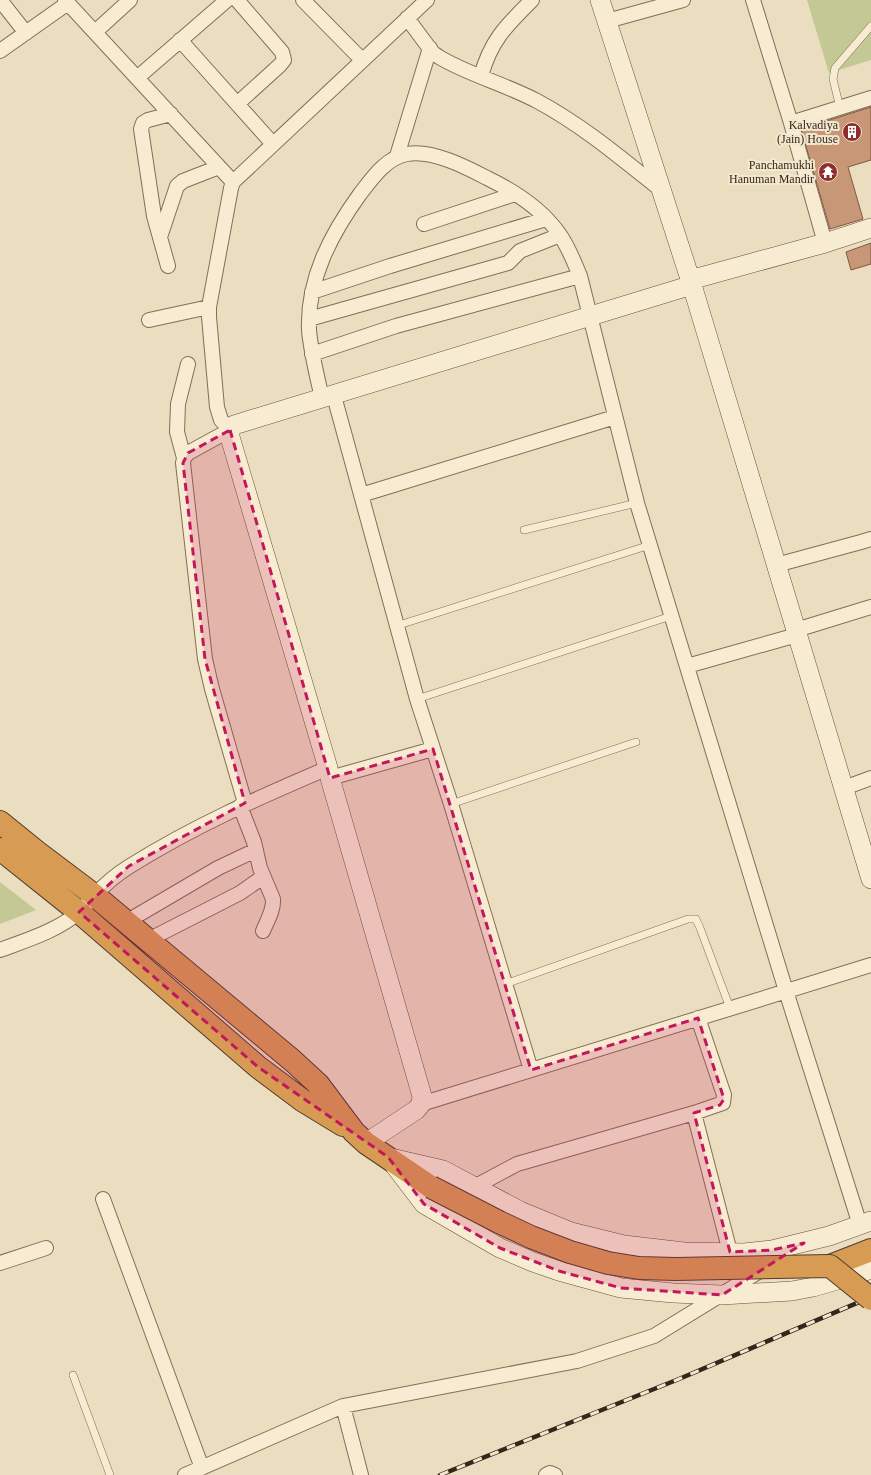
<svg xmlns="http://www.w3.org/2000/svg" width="871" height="1475" font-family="'Times New Roman',serif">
	<rect width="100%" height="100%" fill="#ebddbf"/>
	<path fill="#c3c894" d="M807 0H871V60L829 73Z
		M0 882 36 910 0 924Z"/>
	<path fill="#c89777" stroke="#815840" d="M871 107V160L848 167 863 219 830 229 801 129Z
		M871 243V264L851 270 846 252Z"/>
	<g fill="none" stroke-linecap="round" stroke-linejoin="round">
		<g stroke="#836e59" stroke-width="8">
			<path id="lane" d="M840 108 833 79 835 68 871 26
				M524 530 637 503
				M396 626 650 545
				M417 699 671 616
				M451 804 636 742
				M505 984 688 919H696L700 928 730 1008
				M73 1375 110 1475"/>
		</g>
		<g stroke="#836e59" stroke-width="16">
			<path id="street" d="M0 0 26 33
				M65 0 233 182
				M237 0 282 52 284 60 280 65 237 104
				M303 0 362 60
				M753 0 791 123 825 243
				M407 18 433 53 439 57C469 75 505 84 537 101 582 125 621 158 661 190
				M607 21 683 0
				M95 32 130 0
				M180 40 273 144
				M0 51 68 3
				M481 76C491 40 506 26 532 0
				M137 78 227 0
				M791 123 871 98
				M397 156 430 48
				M424 224 515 194
				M160 237 177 186 183 181 219 167
				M168 266 154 216 141 129 143 123 148 120 171 114
				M312 292 390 266 546 219
				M309 319 508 263 520 251 560 235
				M149 320 209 307
				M312 354 396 326 580 276
				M334 396 417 699 451 804 531 1070
				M322 398C317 376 311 353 309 330 307 279 331 234 360 194 373 177 386 158 407 154 431 149 466 167 487 178 514 191 543 210 560 235 569 248 574 262 580 276L637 503 786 991 860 1225
				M184 458 177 432 178 404 188 364
				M361 495 615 417
				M776 565 861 542 871 539
				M796 630 871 607
				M687 666 797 635
				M330 778 433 749
				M844 788 871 778
				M245 803 212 689 205 659 183 463 184 458 188 453 230 430 221 420 217 407 209 317V307L231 188 233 182 427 0
				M240 806 254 842 260 868 273 899C274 910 267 921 263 931
				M126 922 218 868 256 850
				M148 940 240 893 263 877
				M0 950C27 940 57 931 79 912 84 908 88 902 93 897 104 885 117 874 130 866 194 826 260 797 328 768
				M421 1104 871 965
				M694 1113 730 1252
				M474 1187 517 1164 694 1113 723 1103 724 1095 698 1018
				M103 1199 202 1468
				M0 1263 46 1248
				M343 1406 361 1475
				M185 1475 343 1406 577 1361 654 1336 763 1269
				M546 1475 550 1473 555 1475"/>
		</g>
		<g stroke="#64503c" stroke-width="20">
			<path id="secondary" d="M600 0 692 285 871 879
				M690 280 825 243 871 228
				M366 1143 416 1110 421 1104 422 1096 330 778 328 768 230 437V430L234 425 692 285
				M391 1158 443 1170 520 1211 571 1232 624 1245 684 1252 744 1253 772 1250 829 1236 871 1221
				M395 1166 424 1204 500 1248 533 1262 559 1271 621 1288 673 1293 722 1295 792 1291 813 1287 851 1276 871 1269"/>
		</g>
		<g stroke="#503d2d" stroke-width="24">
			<path id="highway" d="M0 822 37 852 94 895 293 1061 318 1084 354 1132 366 1143 431 1187
				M0 849 79 912 258 1067 302 1100 343 1125
				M830 1266 871 1250"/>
		</g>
		<use href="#lane" stroke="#f7ebd2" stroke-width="7"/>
		<use href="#street" stroke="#f7ebd2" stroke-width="14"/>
		<use href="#secondary" stroke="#f7ebd2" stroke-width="19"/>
		<use href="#highway" stroke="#d89b53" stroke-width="22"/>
		<g stroke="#33271c" stroke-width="4.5">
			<path id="rail" d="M440 1475 679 1379 871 1297"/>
		</g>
		<use href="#rail" stroke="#f3e8ce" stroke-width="3" stroke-dasharray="9" stroke-linecap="butt"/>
		<g stroke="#503d2d" stroke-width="24" stroke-linecap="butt">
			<path id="highway-bridge" d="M431 1187 499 1222 531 1237 570 1252 608 1263 639 1268 676 1269 830 1266 871 1299"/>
		</g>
		<use href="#highway-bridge" stroke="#d89b53" stroke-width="22"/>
	</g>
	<path fill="#c2185b" fill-opacity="0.2" stroke="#c2185b" stroke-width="3" stroke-dasharray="8 5" stroke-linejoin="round" d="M230 430 330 778 433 749 531 1070 698 1018 724 1099 720 1105 694 1113 730 1252 772 1250 804 1243 722 1295 621 1288 559 1271 500 1248 424 1204 388 1157 258 1067 79 912 129 866 245 803 205 659 183 463 188 453Z"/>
	<defs>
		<g id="building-disc" transform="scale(1)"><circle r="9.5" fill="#8f2c2e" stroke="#f3e8ce"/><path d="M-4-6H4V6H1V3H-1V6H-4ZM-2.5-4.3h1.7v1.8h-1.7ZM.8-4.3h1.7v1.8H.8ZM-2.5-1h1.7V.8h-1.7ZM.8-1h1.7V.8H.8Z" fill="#fff"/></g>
		<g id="temple-disc" transform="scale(1)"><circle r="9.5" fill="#8f2c2e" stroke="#f3e8ce"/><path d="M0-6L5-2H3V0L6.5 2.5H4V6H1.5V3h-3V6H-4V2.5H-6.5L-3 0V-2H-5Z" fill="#fff"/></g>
	</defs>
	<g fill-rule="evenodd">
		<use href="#building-disc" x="852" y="132"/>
		<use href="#temple-disc" x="828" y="172"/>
	</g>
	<g text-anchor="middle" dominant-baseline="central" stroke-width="4" stroke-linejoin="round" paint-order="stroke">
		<g font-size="12" fill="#33271c" stroke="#f3e8ce" text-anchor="end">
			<text x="838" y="125">Kalvadiya<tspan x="838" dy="14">(Jain) House</tspan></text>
			<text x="814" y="165">Panchamukhi<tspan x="814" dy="14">Hanuman Mandir</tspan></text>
		</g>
	</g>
</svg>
